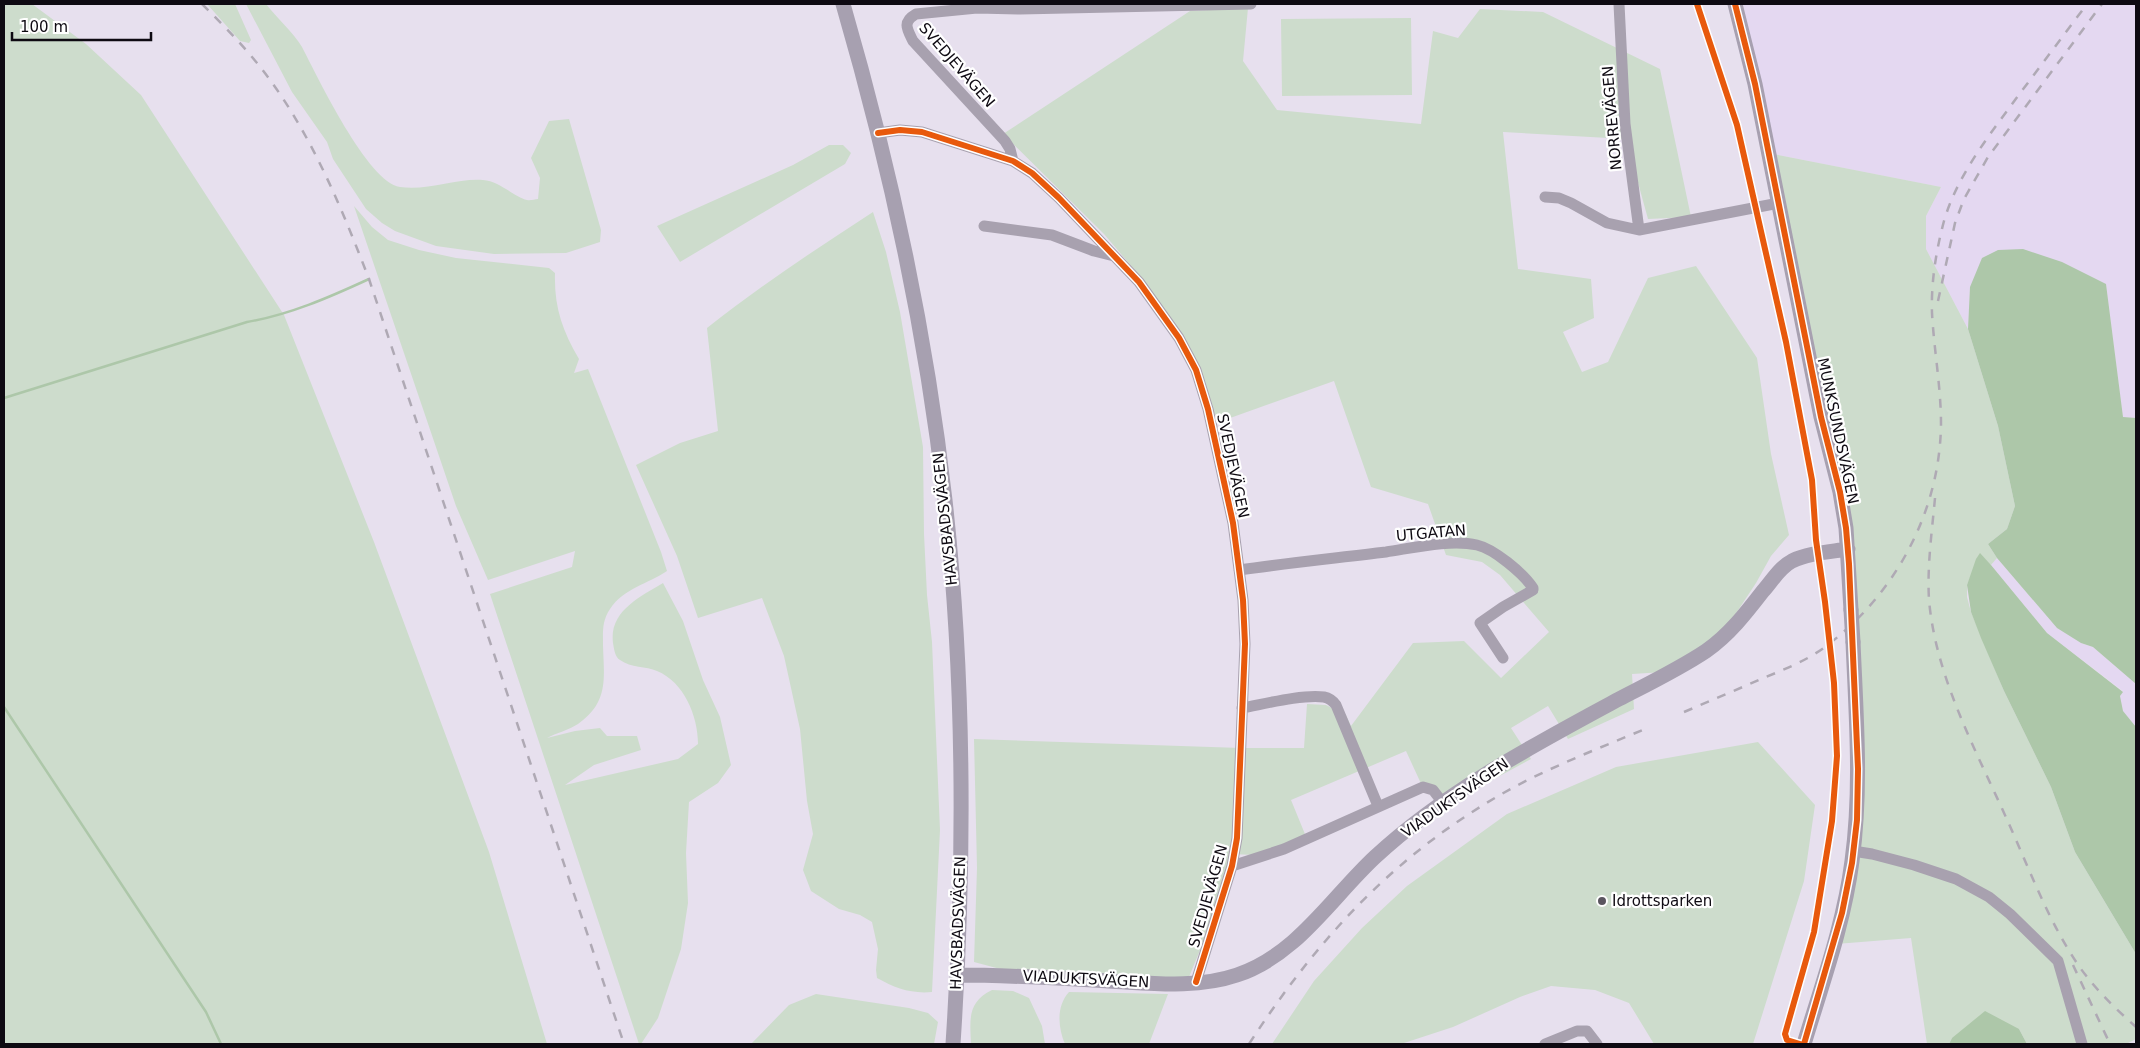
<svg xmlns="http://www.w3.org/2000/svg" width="2140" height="1048" font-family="'DejaVu Sans',sans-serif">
	<rect width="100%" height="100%" fill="#e7e0ee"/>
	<path fill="#e4d8f1" d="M1743 4H2136V418H2123L2106 284 1970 287 1968 329 1926 249V216L1941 187 1768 153Z
		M1997 558 2057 628 2081 643 2093 647 2136 684V727L2123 711 2120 696 2123 691 2047 633 1991 565Z"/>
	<path fill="#cddccc" d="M4 4H32L86 44 141 95 284 315 374 542 489 852 547 1044H4Z
		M207 4H235L251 40 249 43 240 41Z
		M246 4H266C276 17 294 33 302 47 317 76 368 183 400 187 428 191 457 178 483 180 500 181 515 198 527 200 530 201 535 199 538 199L540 178 531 158 549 121 569 119 601 230 600 242 566 253 494 254 436 246 395 231 382 223 366 209 333 159 327 142 292 92Z
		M1248 8 1243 61 1277 110 1421 124 1433 31 1458 38 1480 9 1543 12 1660 69 1691 217 1648 219 1626 139 1503 132 1518 269 1591 279 1594 318 1563 332 1582 372 1608 362 1648 278 1696 266 1757 358 1771 454 1789 535 1771 556 1756 583 1729 624 1701 650 1664 672 1632 674 1634 709 1568 739 1548 706 1511 728 1531 759 1450 803 1424 790 1406 751 1291 800 1307 839 1255 855 1230 854 1215 914 1184 989 1019 974 974 962 977 868 974 739 1241 748H1304L1307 704 1326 705 1346 715 1351 726 1413 643 1464 641 1501 678 1549 632 1500 575 1482 562 1446 555 1428 504 1371 487 1334 381 1219 422 1149 287 1104 234 1003 134 1190 11Z
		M1411 18 1412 95 1282 96 1281 19Z
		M829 145H843L851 153 845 164 680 262 657 226 793 165Z
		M1768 153 1941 187 1926 216V249L1968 329 1998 426 2015 506 2007 529 1988 544 1997 558 1991 565 1980 554 1967 585V597L1971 612 2004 691 2051 787 2075 852 2136 954V1039L2126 1044H2027L2019 1029 1952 1038 1949 1044H1927L1911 938 1836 944 1859 850 1848 552Z
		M354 206 372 227 388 240 419 250 456 258 549 268 555 273C554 307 562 330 579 359L574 373 588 369 661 552 667 571C648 584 624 588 610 609 602 621 603 631 603 645 604 679 609 702 578 724 569 730 556 733 547 738L575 731 600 728 607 736H637L641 750 594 765 565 785 678 759 698 744C698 716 684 682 657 671 646 666 631 668 620 660 615 657 614 649 613 643 609 611 640 597 663 583L683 621 703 680 720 717 731 765 718 783 689 802 686 853 688 903 681 949 658 1018 641 1044H639L490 594 572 567 575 551 488 580 456 506Z
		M873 212 886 252 900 312 923 447 924 534 927 595 932 642 940 830 932 992C911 994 895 988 877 978L876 970 878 949 872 922 860 915 839 909 811 891 803 870 813 834 807 801 800 729 784 656 762 598 698 618 677 556 636 465 680 443 718 431 707 328C760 286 816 249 873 212Z
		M1758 742 1815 805 1804 881 1753 1044H1654L1629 1003 1595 990 1551 986 1520 997 1453 1027 1401 1044H1272L1314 981 1362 928 1407 886 1507 814 1616 767Z
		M992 990 1013 991 1029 998 1042 1026 1045 1044H971C970 1020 967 1002 992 990Z
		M1069 992 1168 994 1149 1044H1065C1058 1028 1056 1006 1069 992Z
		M816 994 909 1008 928 1013 938 1022 934 1044H751L789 1005Z"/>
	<path fill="#adc7a9" d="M2023 249 2062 262 2106 284 2123 417 2136 418V684L2093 647 2081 643 2057 628 1997 558 1988 544 2007 529 2015 506 1998 426 1968 329 1970 287 1982 258 1998 250Z
		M1980 553 1991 565 2047 633 2123 692 2120 696 2123 711 2136 727V954L2075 852 2051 787 2004 691 1981 638 1971 612 1967 585 1976 559Z
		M1985 1011 2019 1029 2027 1044H1949L1952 1038Z"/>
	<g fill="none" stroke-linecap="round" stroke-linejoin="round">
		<path stroke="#adc7a9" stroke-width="2.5" d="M4 398 247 322C289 315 330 297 369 279
			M4 707 206 1012 221 1044"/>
		<path stroke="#a8a1af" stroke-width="11" d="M975 4 977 8 1020 9 1251 4
			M1619 4 1625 124 1639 230
			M977 8 916 14C902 22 907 29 913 41L1005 141 1010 149 1013 161
			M878 133 900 130 922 132 1013 161 1032 173 1059 198 1139 282 1179 338 1196 370 1208 409 1233 523 1243 600 1245 644 1237 838 1232 866 1196 982
			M1545 197 1559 198 1571 203 1607 223 1639 230 1779 203
			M984 226 1052 235 1094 251 1114 256
			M1239 570C1288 563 1337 558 1386 552 1413 548 1450 539 1477 545 1494 549 1523 573 1533 588V590L1503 607 1480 623 1503 658
			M1242 708C1264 704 1303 694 1324 697 1329 698 1333 701 1336 705L1378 806
			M1853 851 1872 854 1914 865 1956 879 1989 897 2010 914 2058 961 2082 1044
			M1232 866 1284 849 1423 787 1433 790 1443 803
			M1545 1044 1577 1031H1587L1597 1044"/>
		<path stroke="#a7a0b0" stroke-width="15" d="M843 4C890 166 926 332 945 500 965 681 965 863 953 1044
			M1735 4 1755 84 1821 417 1840 492 1846 528 1851 610
			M957 975C1007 975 1057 978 1108 981 1150 983 1196 989 1237 975 1297 955 1331 898 1375 857 1446 791 1534 745 1619 699 1648 684 1679 669 1706 651 1729 635 1746 613 1763 591 1772 581 1779 568 1792 561 1808 553 1829 552 1848 549
			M1804 1044C1822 984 1844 924 1852 861 1862 788 1856 715 1853 642"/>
		<path stroke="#afa9b4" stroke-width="2.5" stroke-dasharray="9 9" stroke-linecap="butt" d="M202 4C219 21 236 38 252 57 306 121 339 201 369 279L624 1044
			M1938 301 1955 223 1964 199 1988 157 2102 4
			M1935 498C1932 531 1927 566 1929 600 1936 679 1977 752 2009 824 2031 873 2050 925 2081 969 2097 991 2116 1009 2136 1027
			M1684 712C1710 701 1736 690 1761 679 1783 670 1806 661 1825 647 1895 595 1940 512 1941 424 1941 387 1934 350 1932 313 1931 282 1936 251 1944 221 1957 176 1988 137 2015 100 2039 68 2063 36 2087 4
			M2073 965 2110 1044
			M1249 1044C1320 935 1400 849 1516 786 1558 764 1602 747 1645 729"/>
		<path stroke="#a7a0b0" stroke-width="15" d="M1851 610 1853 642"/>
		<g stroke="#fff" stroke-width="9">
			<path id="cycleway" d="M1697 4 1737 125 1786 342 1812 480 1816 540 1825 602 1834 683 1837 756 1832 821 1814 932 1785 1034 1787 1040 1800 1044
				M1735 4 1755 84 1821 417 1840 492 1846 528 1849 564 1858 769 1857 820 1852 863 1842 913 1804 1044
				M878 133 900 130 922 132 1013 161 1032 173 1059 198 1139 282 1179 338 1196 370 1208 409 1233 523 1243 600 1245 644 1237 838 1232 866 1196 982"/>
		</g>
		<use href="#cycleway" stroke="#e8590c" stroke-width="6"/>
	</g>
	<circle fill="#5a555f" stroke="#fff" stroke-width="2" cx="1602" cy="901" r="5"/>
	<g text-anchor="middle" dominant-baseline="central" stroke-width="4.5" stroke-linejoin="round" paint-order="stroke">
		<g font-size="15" fill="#0e0a12" stroke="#fff">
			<text transform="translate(957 65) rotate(49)">SVEDJEVÄGEN</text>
			<text transform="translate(1612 118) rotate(-95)">NORREVÄGEN</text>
			<text transform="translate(1838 431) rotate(78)">MUNKSUNDSVÄGEN</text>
			<text transform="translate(1233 466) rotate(78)">SVEDJEVÄGEN</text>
			<text transform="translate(945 519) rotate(-96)">HAVSBADSVÄGEN</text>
			<text transform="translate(1431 533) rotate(-5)">UTGATAN</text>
			<text transform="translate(1455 798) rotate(-35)">VIADUKTSVÄGEN</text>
			<text transform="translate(1208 896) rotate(-74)">SVEDJEVÄGEN</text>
			<text transform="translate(958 923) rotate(-88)">HAVSBADSVÄGEN</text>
			<text transform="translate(1086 979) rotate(3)">VIADUKTSVÄGEN</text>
		</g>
		<g font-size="15" fill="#0e0a12" stroke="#fff" text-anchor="start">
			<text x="1612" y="901">Idrottsparken</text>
		</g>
	</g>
	<rect width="2140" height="1048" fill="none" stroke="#0e0a12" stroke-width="10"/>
	<path d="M12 32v8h139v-8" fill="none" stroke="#0e0a12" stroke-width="2.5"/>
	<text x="20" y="32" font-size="15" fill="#0e0a12" stroke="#ffffff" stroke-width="4" paint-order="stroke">100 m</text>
</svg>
